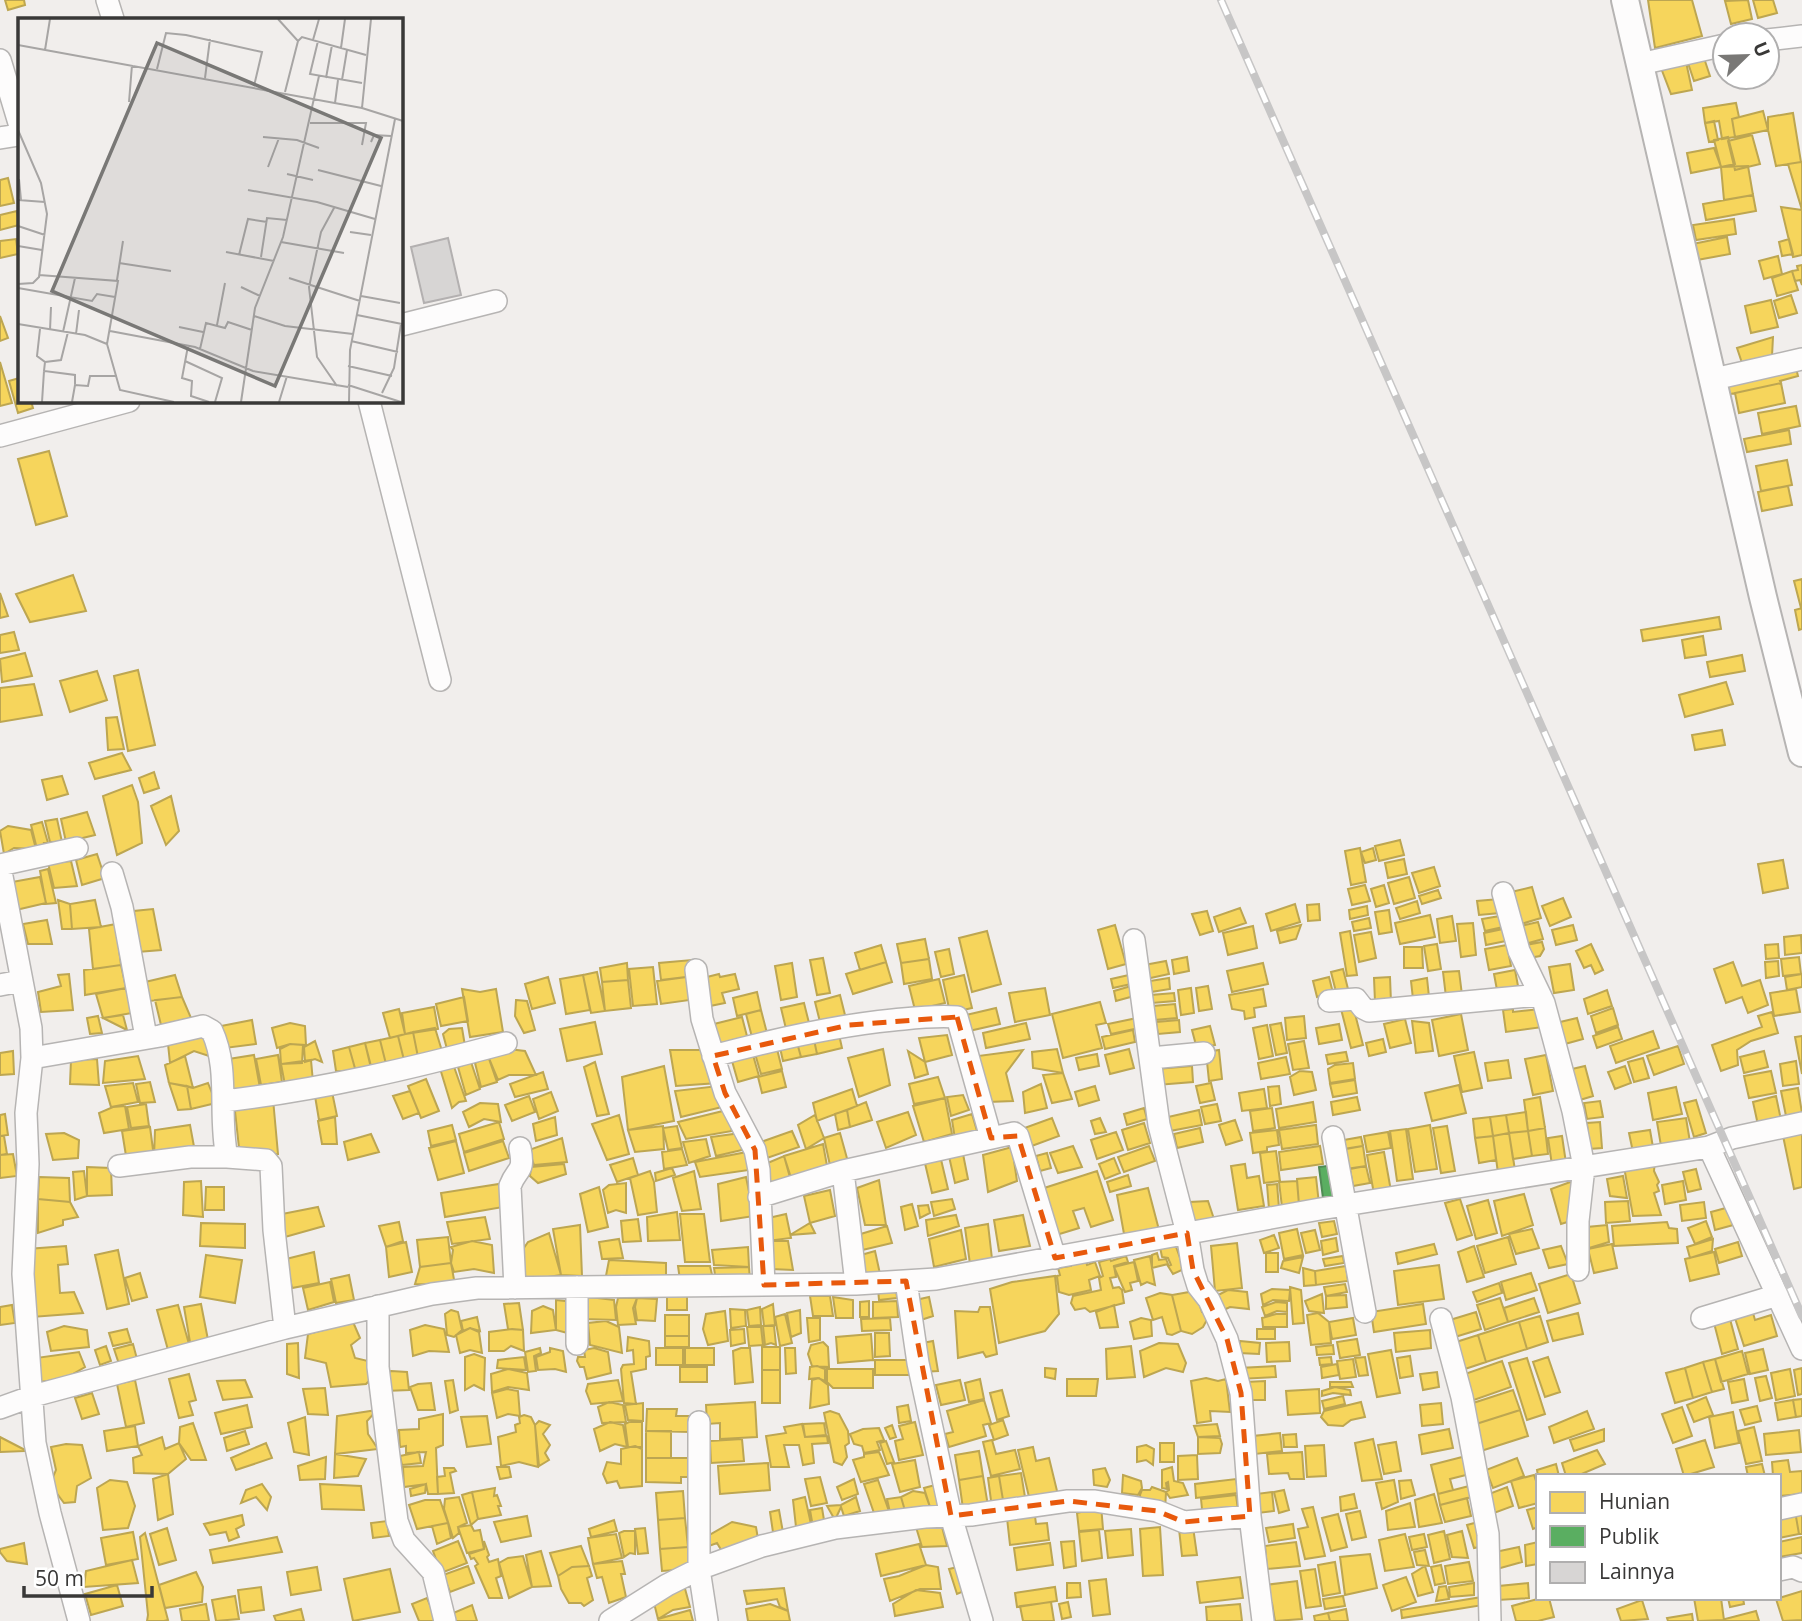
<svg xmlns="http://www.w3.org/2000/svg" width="1802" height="1621" font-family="'Open Sans',sans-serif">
	<rect width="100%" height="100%" fill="#f1eeec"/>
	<path fill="#f6d55c" stroke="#bda651" stroke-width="2" d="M5 0H24L25 5 8 10Z
		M1648 0H1692L1702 36 1655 48Z
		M1748 0 1752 19 1731 24 1725 1Z
		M1753 0H1773L1777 13 1758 18Z
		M1703 55 1710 76 1694 81 1687 60Z
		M1686 62 1692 90 1671 94 1661 68Z
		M1736 103 1739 117 1732 119 1735 137 1722 139 1719 121 1705 123 1703 108Z
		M1763 111 1768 130 1735 137 1732 119Z
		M1793 113 1801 162 1776 166 1768 130V117Z
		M1714 121 1718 140 1709 142 1705 123Z
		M1752 135 1760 164 1735 170 1728 141Z
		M1728 137 1735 164 1721 167 1714 140Z
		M1714 148 1721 167 1691 173 1687 153Z
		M1801 162H1802V210L1788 164Z
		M1748 166 1753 195 1724 200 1721 167Z
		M8 178 14 203 0 206V180Z
		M1753 195 1756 211 1706 220 1703 204Z
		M1781 207 1802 210V255L1793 257Z
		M17 211 19 225 0 230V215Z
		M1734 219 1736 234 1696 240 1693 225Z
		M1727 237 1730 254 1686 262 1683 246Z
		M16 239 18 254 0 258V241Z
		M1789 239 1793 254 1782 256 1779 242Z
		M1778 256 1782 274 1764 279 1759 261Z
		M1802 265V285L1800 280 1795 281 1792 271 1798 270 1797 266Z
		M1792 271 1798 290 1777 296 1772 278Z
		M1791 295 1797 313 1779 318 1774 301Z
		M1771 300 1778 327 1751 333 1745 306Z
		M0 316 8 338 0 341Z
		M1773 337 1772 356 1743 366 1737 348Z
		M0 362 12 403 0 406Z
		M1795 364 1798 376 1780 381 1781 383 1726 395 1722 380Z
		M19 378V401H31L33 408 18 413 9 381Z
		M1781 383 1785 403 1739 413 1735 393Z
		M1796 406 1800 426 1762 434 1758 413Z
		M1789 430 1791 444 1747 452 1744 439Z
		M49 451 67 516 36 525 18 459Z
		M1787 460 1792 485 1761 491 1756 466Z
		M1788 486 1792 505 1762 511 1758 492Z
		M73 575 86 611 30 622 16 594Z
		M1802 579V608H1801L1794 581Z
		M0 593 8 616 0 618Z
		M1802 608V629L1799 630 1795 610Z
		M1719 617 1721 629 1643 641 1641 630Z
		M14 632 19 650 0 653V635Z
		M1703 636 1706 655 1685 658 1682 640Z
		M25 653 32 676 2 682 0 659Z
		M1742 655 1745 671 1710 677 1707 662Z
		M138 670 155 745 128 751 114 676Z
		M97 671 107 700 70 712 60 681Z
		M1726 682 1733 704 1685 717 1679 695Z
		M34 684 42 715 0 722V688Z
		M117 717 124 749 108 750 106 718Z
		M1722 730 1725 745 1695 750 1692 735Z
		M122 753 131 770 95 779 89 763Z
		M154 772 159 788 144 793 139 778Z
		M62 776 68 794 47 800 42 780Z
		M132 785 138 802 142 843 117 855 103 796Z
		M171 796 179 831 166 845 151 806Z
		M87 812 95 835 66 842 61 819Z
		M57 819 62 842H50L45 821Z
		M42 822 48 843H44L45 847 37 849 31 825Z
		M8 826 31 830 36 849 14 848 4 854 0 831Z
		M1400 840 1404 855 1379 861 1375 846Z
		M1360 848 1366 882 1351 885 1345 851Z
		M1373 848 1376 860 1365 863 1361 852Z
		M97 854 105 878 82 885 76 860Z
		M1404 859 1407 874 1388 878 1385 863Z
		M1783 860 1788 888 1763 893 1758 864Z
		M71 861 77 886 54 888 48 863Z
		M1434 867 1440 886 1419 893 1412 873Z
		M48 869 56 903 46 904 40 871Z
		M40 877 46 903 16 910 12 882Z
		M1409 877 1415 898 1394 904 1388 883Z
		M1365 885 1370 901 1352 905 1348 889Z
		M1384 885 1389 903 1376 907 1371 889Z
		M1532 887 1541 918 1521 924 1511 892Z
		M1438 890 1441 898 1422 904 1419 896Z
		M1563 898 1571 917 1550 926 1542 906Z
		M1499 899 1500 913 1479 915 1477 901Z
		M58 900 70 904 72 929H62Z
		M95 900 101 927 72 929 70 904Z
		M1417 901 1420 913 1400 919 1396 908Z
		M1295 904 1300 922 1271 931 1266 914Z
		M1319 904 1320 920 1308 921 1307 905Z
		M1367 906 1368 915 1350 919 1349 910Z
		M1240 908 1246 923 1219 932 1214 917Z
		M153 909 161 950 138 952 134 911Z
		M1389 910 1392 932 1379 934 1375 912Z
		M1207 911 1213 931 1200 935 1192 914Z
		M1430 915 1435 937 1400 944 1395 923Z
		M1452 916 1456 941 1440 943 1437 919Z
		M1500 916 1503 927 1485 931 1482 919Z
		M1369 918 1371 928 1354 931 1352 922Z
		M47 920 52 944H28L23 924Z
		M1538 922 1543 939 1525 944 1521 926Z
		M1473 923 1476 955 1461 957 1457 924Z
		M116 924 121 965 93 969 89 929Z
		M1115 925 1126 964 1108 969 1098 930Z
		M1301 925 1296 939 1280 943 1277 931Z
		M1573 925 1577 940 1556 945 1552 930Z
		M1253 926 1257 948 1228 955 1223 933Z
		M1503 929 1506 941 1486 945 1484 933Z
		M987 931 1001 984 972 992 959 938Z
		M1350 931 1357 975 1347 976 1340 933Z
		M1371 932 1376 958 1359 962 1354 935Z
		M1801 935 1802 953 1785 955 1784 937Z
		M925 939 929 959 901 963 897 944Z
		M1542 942 1544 949 1540 956 1529 958 1526 945Z
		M1437 944 1441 969 1428 971 1424 946Z
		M1591 944 1603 970 1595 974 1591 965 1584 968 1576 951Z
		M1778 944 1779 958 1766 959 1765 945Z
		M881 945 886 962 860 970 855 953Z
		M1507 945 1511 966 1489 970 1485 949Z
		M1404 947H1422L1423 968H1404Z
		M949 949 954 974 941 977 935 952Z
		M1187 957 1189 971 1174 974 1172 960Z
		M1799 957 1801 974 1783 976 1781 959Z
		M823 958 830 993 817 995 810 960Z
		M929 959 932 979 904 984 901 963Z
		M692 960 694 976 661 980 659 963Z
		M1166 961 1169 974 1146 979 1144 965Z
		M1778 961 1779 976 1766 978 1765 962Z
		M886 962 892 982 853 994 846 974Z
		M1733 962 1742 986 1760 980 1768 1005 1748 1013 1742 997 1726 1003 1714 969Z
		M627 963 628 980 602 982 600 968Z
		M792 963 797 997 781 1000 775 966Z
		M1263 963 1268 984 1232 992 1227 971Z
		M1570 964 1574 990 1554 993 1549 967Z
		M121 965 126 988 85 995 84 970Z
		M653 967 657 1004 633 1006 629 969Z
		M1343 969 1349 993 1337 996 1331 972Z
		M1515 970 1518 986 1497 990 1494 974Z
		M1459 971 1462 995 1446 997 1443 972Z
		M597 972 605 1011 591 1013 583 975Z
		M69 974 73 1010 41 1012 38 992 61 986 58 975Z
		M719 974 720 977 735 974 739 989 722 993 725 1003 710 1006 703 978Z
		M1802 974V987L1787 990 1785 977Z
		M175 975 182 997 150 1001 145 982Z
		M583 975 590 1010 566 1014 560 979Z
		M964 975 972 1008 950 1013 943 980Z
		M1129 975 1131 984 1113 988 1111 979Z
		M694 976 697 999 661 1004 657 981Z
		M548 977 555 1003 532 1009 525 984Z
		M1329 977 1333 993 1317 997 1313 981Z
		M1390 977 1391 1002H1375L1374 978Z
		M1169 978 1170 989 1151 992 1150 981Z
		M1427 978 1429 997 1413 999 1411 981Z
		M939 979 945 1003 915 1010 909 986Z
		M628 980 631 1008 605 1011 602 982Z
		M1131 986 1134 996 1116 1001 1114 991Z
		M1208 986 1212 1009 1199 1011 1196 988Z
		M126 988 132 1013 103 1018 96 994Z
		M1045 988 1050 1015 1015 1022 1009 993Z
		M1191 988 1194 1013 1181 1015 1178 990Z
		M462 989 480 992 496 989 503 1032 470 1037Z
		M1263 989 1266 1006 1254 1008 1255 1017 1245 1019 1244 1011 1232 1009 1229 995Z
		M1796 989 1800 1012 1774 1016 1770 993Z
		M1607 990 1612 1006 1588 1014 1584 999Z
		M757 992 761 1010 737 1016 733 998Z
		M1174 993 1175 1001 1152 1003 1151 995Z
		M840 995 846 1019 821 1026 815 1002Z
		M182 997 191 1018 161 1025 155 1000Z
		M464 997 468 1021 441 1026 436 1004Z
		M516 1000 527 1001 535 1030 524 1033 515 1016Z
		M1100 1002 1106 1023 1096 1025 1102 1048 1063 1058 1052 1014Z
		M804 1003 810 1027 787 1033 781 1008Z
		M1175 1004 1177 1018 1154 1020 1153 1006Z
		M1353 1006 1363 1045 1351 1048 1341 1009Z
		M434 1007 438 1029 405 1034 402 1013Z
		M996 1008 1000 1024 969 1031 966 1015Z
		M1613 1008 1618 1025 1596 1033 1591 1016Z
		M399 1009 405 1034 390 1038 383 1013Z
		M1513 1009V1012L1540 1009 1543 1027 1506 1032 1503 1010Z
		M761 1010 768 1037 753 1041 746 1014Z
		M1772 1012 1778 1033 1751 1041 1737 1050 1738 1065 1721 1071 1712 1045 1762 1027 1758 1016Z
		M1461 1014 1468 1050 1439 1056 1432 1020Z
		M123 1015 127 1030 103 1018Z
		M98 1016 102 1033 90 1034 87 1018Z
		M1304 1016 1306 1038 1287 1040 1285 1018Z
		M742 1017 748 1040 715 1047 710 1025Z
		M1137 1018 1139 1028 1111 1034 1108 1024Z
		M1577 1018 1583 1039 1565 1044 1560 1022Z
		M1405 1019 1411 1043 1390 1048 1384 1024Z
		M252 1020 256 1044 225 1048 221 1026Z
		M1179 1020 1180 1032 1158 1034 1156 1022Z
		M1412 1021 1429 1023 1433 1051 1416 1053Z
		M595 1022 602 1054 567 1061 560 1029Z
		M290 1023 305 1026 306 1045 290 1044 277 1048 272 1028Z
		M1026 1023 1030 1039 986 1048 983 1033Z
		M1281 1023 1287 1053 1276 1055 1270 1025Z
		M1339 1024 1342 1040 1319 1044 1316 1028Z
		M1267 1025 1273 1056 1259 1059 1253 1028Z
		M1210 1026 1215 1045 1197 1049 1192 1030Z
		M1618 1027 1622 1039 1597 1048 1593 1036Z
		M435 1028 442 1051 418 1057 413 1032Z
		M462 1028 465 1046 447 1049 443 1034 449 1029Z
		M838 1030 842 1048 817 1054 813 1035Z
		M1133 1030 1135 1042 1105 1049 1102 1037Z
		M1653 1031 1659 1048 1616 1063 1610 1046Z
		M413 1032 418 1057 404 1060 398 1036Z
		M195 1033 207 1039 212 1057 194 1051 170 1063 168 1044Z
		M813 1035 817 1054 801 1057 796 1039Z
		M947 1035 952 1055 925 1062 919 1038Z
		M398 1036 404 1060 386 1064 380 1040Z
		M1802 1036V1074L1795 1037Z
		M796 1039 801 1057 783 1061 779 1043Z
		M1383 1039 1386 1052 1369 1056 1366 1043Z
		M380 1040 386 1064 372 1070 365 1043Z
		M315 1041 322 1062 315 1059 305 1062 304 1047Z
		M775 1041 782 1069 761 1074 753 1047Z
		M1304 1041 1309 1068 1293 1070 1288 1044Z
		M365 1043 371 1068 356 1072 349 1047Z
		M290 1044 303 1045 302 1063 281 1064 280 1049Z
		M1678 1046 1684 1064 1654 1075 1647 1056Z
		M349 1047 356 1072 336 1071 333 1051Z
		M500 1048 525 1051 536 1075H509L498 1080 488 1056Z
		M751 1048 759 1076 738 1082 730 1054Z
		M883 1049 890 1085 859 1097 848 1058Z
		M1057 1049 1063 1073 1033 1068 1032 1052Z
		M1129 1049 1134 1068 1110 1074 1105 1055Z
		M670 1050H709L718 1083 676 1086Z
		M1023 1050 1006 1073 1013 1101 988 1102 978 1056Z
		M1219 1050 1222 1079 1209 1081 1206 1052Z
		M13 1051 14 1074 0 1075V1053Z
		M908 1051 925 1062 928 1074 915 1078Z
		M1764 1051 1768 1067 1744 1073 1740 1057Z
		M1346 1052 1348 1061 1328 1064 1326 1055Z
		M1474 1052 1482 1088 1462 1092 1454 1056Z
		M1097 1054 1099 1066 1079 1070 1076 1058Z
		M254 1055 260 1088 228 1091 222 1060Z
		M278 1055 282 1082 261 1085 256 1059Z
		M1546 1055 1553 1091 1533 1095 1525 1059Z
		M138 1056 145 1079 103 1083 105 1061Z
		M185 1056 193 1088 169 1083 165 1065Z
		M488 1056 497 1082 481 1087 475 1063Z
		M1286 1057 1290 1074 1261 1079 1258 1063Z
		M1643 1058 1649 1078 1634 1082 1628 1062Z
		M97 1059 99 1085 70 1084 71 1060Z
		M311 1060 313 1082 285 1085 281 1064Z
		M1508 1060 1511 1078 1488 1081 1485 1063Z
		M452 1061 466 1101 459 1102 452 1108 439 1065Z
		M1796 1061 1799 1084 1783 1086 1780 1064Z
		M471 1062 480 1089 466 1095 458 1067Z
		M595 1062 609 1114 597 1116 584 1067Z
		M1353 1063 1355 1079 1330 1083 1328 1069 1335 1065Z
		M664 1066 674 1121 628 1130 622 1077Z
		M1192 1066 1193 1082 1157 1085 1156 1069Z
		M1585 1066 1593 1096 1580 1100 1572 1069Z
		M1625 1066 1631 1083 1615 1089 1608 1072Z
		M782 1071 786 1087 762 1093 758 1077Z
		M1300 1071 1312 1072 1316 1090 1294 1095 1290 1077Z
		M1771 1071 1776 1093 1749 1098 1744 1076Z
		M543 1072 548 1089 515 1097 510 1084Z
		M1063 1073 1072 1099 1052 1103 1043 1075Z
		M938 1077 945 1098 914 1104 909 1084Z
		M426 1079 439 1111 421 1118 408 1086Z
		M1355 1080 1357 1093 1333 1097 1330 1084Z
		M150 1082 155 1102 140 1103 136 1084Z
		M133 1083 138 1102 111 1107 105 1086Z
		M169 1083 187 1086 191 1109 178 1110Z
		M208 1083 216 1103 191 1109 187 1086 193 1088Z
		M1211 1083 1215 1100 1200 1103 1196 1086Z
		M1041 1084 1047 1108 1025 1113 1023 1092Z
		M1459 1085 1466 1113 1432 1121 1425 1093Z
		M718 1086 722 1107 681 1117 675 1091Z
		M1095 1086 1099 1100 1079 1106 1075 1092Z
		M1279 1086 1281 1104 1270 1106 1268 1087Z
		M331 1087 337 1116 319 1120 314 1090Z
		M1676 1087 1682 1114 1653 1120 1648 1093Z
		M1798 1088 1802 1113 1786 1116 1781 1091Z
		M852 1089 857 1106 817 1121 813 1103Z
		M1264 1089 1267 1108 1242 1111 1239 1093Z
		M410 1091 419 1113 403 1119 393 1096Z
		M551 1092 558 1111 539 1119 533 1099Z
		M963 1095 969 1110 951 1116 947 1097Z
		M529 1096 535 1112 512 1121 505 1105Z
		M1776 1096 1781 1120 1758 1125 1753 1102Z
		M1357 1097 1360 1110 1333 1115 1331 1102Z
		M1540 1097 1545 1128 1528 1131 1524 1100Z
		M945 1098 952 1134 924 1142 913 1106Z
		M273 1099 278 1154 240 1157 234 1102Z
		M1696 1100 1706 1133 1694 1137 1684 1103Z
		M1600 1101 1603 1117 1587 1119 1584 1103Z
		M866 1102 872 1120 850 1127 847 1110Z
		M1313 1102 1316 1122 1279 1128 1276 1109Z
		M480 1103 498 1104 501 1122 484 1119 469 1127 463 1112Z
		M146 1104 149 1126 131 1128 127 1107Z
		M1217 1104 1221 1121 1205 1124 1201 1107Z
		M125 1106 129 1129 104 1133 99 1113 113 1107Z
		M1144 1108 1147 1119 1127 1125 1124 1114Z
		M1272 1108 1275 1128 1253 1131 1250 1111Z
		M727 1110 732 1131 686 1139 678 1122Z
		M847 1110 850 1127 838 1130 835 1114Z
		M1199 1110 1202 1125 1170 1131 1168 1117Z
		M908 1112 916 1135 886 1148 877 1122Z
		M1526 1112 1528 1131 1509 1133 1506 1115Z
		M5 1114 8 1135 0 1136V1115Z
		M972 1114 977 1131 955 1139 952 1120Z
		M619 1115 629 1154 607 1160 592 1124Z
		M815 1115 824 1138 806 1149 798 1125Z
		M1506 1115 1509 1133 1493 1136 1490 1117Z
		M335 1117 337 1144H322L318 1121Z
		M555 1117 557 1135 536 1141 533 1124Z
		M1490 1117 1493 1136 1475 1138 1473 1119Z
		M1052 1118 1059 1136 1029 1147 1019 1130Z
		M1100 1118 1106 1132 1095 1134 1091 1121Z
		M1686 1118 1690 1142 1661 1146 1657 1122Z
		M1235 1120 1242 1140 1226 1145 1219 1125Z
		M499 1122 504 1139 464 1152 459 1134Z
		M1600 1122 1602 1148 1589 1149 1587 1123Z
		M1144 1123 1150 1143 1128 1150 1122 1130Z
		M190 1125 195 1152 154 1157 155 1130Z
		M452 1125 456 1140 431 1146 428 1131Z
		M1316 1125 1318 1144 1282 1149 1279 1130Z
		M1430 1125 1437 1169 1415 1172 1408 1129Z
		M663 1126 664 1149 635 1152 628 1130Z
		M677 1126 682 1148 668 1150 663 1128Z
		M1447 1126 1455 1171 1441 1173 1433 1128Z
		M1802 1126V1187L1794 1189 1782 1131Z
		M150 1127 154 1157 127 1162 122 1131Z
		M1200 1128 1203 1142 1177 1148 1174 1134Z
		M1545 1128 1548 1154 1532 1156 1528 1131Z
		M1406 1129 1413 1179 1397 1181 1390 1131Z
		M1277 1130 1279 1145 1267 1147V1151L1253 1153 1250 1133Z
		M1650 1130 1654 1153 1634 1157 1629 1133Z
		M792 1131 799 1147 767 1158 761 1142Z
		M1528 1131 1532 1156 1513 1159 1509 1133Z
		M1116 1132 1123 1150 1097 1159 1091 1140Z
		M1388 1132 1391 1148 1367 1152 1364 1136Z
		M64 1133 79 1140 78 1158 53 1160 46 1134Z
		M741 1133 742 1150 716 1156 711 1137Z
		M840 1133 848 1162 831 1170 824 1138Z
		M1509 1133 1515 1170 1498 1173 1493 1136Z
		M371 1134 379 1152 348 1160 344 1142Z
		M0 1136H4L7 1154 0 1155Z
		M1493 1136 1496 1160 1479 1163 1475 1138Z
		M1562 1136 1566 1163 1552 1165 1548 1138Z
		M1361 1137 1363 1146 1340 1150 1338 1141Z
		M562 1138 567 1162 534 1165 529 1150Z
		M706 1139 710 1156 689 1163 683 1142Z
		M456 1141 464 1173 438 1180 429 1148Z
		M503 1141 509 1158 469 1171 464 1153Z
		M823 1144 828 1171 793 1184 784 1156Z
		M1073 1146 1082 1167 1058 1173 1050 1153Z
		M1149 1146 1155 1161 1124 1172 1118 1157Z
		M1320 1146 1323 1164 1281 1170 1279 1152Z
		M1363 1146 1366 1166 1346 1169 1343 1149Z
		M1012 1147 1017 1181 988 1192 983 1155Z
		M682 1149 687 1165 664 1169 662 1152Z
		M962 1149 968 1179 955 1183 948 1152Z
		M752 1151 756 1169 700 1177 695 1162Z
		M939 1151 948 1189 932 1193 923 1155Z
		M1276 1151 1280 1181 1264 1183 1260 1153Z
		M1384 1152 1391 1191 1374 1194 1367 1155Z
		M1047 1153 1051 1168 1040 1171 1036 1156Z
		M13 1154 17 1176 0 1178V1155Z
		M784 1156 791 1181 771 1191 763 1165Z
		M633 1158 638 1175 617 1182 610 1165Z
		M1114 1158 1120 1173 1105 1179 1099 1164Z
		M1655 1160 1654 1171 1659 1182 1657 1185 1659 1191 1654 1193 1661 1215 1633 1216 1624 1167Z
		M564 1164 566 1174 538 1183 530 1176 531 1167Z
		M1245 1164 1247 1178 1259 1176 1264 1206 1238 1210 1231 1166Z
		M1366 1166 1370 1183 1353 1186 1350 1169Z
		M87 1167 111 1168 112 1195 87 1196Z
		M672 1168 675 1175 656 1181 655 1173Z
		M1696 1169 1701 1189 1688 1192 1683 1172Z
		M84 1171 87 1196 75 1200 73 1172Z
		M650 1171 654 1182 657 1212 638 1215 630 1178Z
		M694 1171 701 1209 682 1211 673 1178Z
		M1097 1171 1113 1220 1091 1227 1084 1208 1073 1211 1079 1228 1053 1236 1038 1190Z
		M1128 1175 1131 1186 1110 1192 1107 1182Z
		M1623 1176 1627 1198 1610 1196 1607 1179Z
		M39 1177 69 1178 70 1202 38 1199Z
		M746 1177 754 1216 721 1221 718 1184Z
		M1316 1177 1319 1204 1299 1205 1297 1179Z
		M879 1180 886 1225H865L857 1188Z
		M201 1181 203 1217 183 1215 184 1182Z
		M1297 1181 1299 1205 1282 1207 1279 1182Z
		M1573 1181 1574 1220 1561 1224 1551 1189Z
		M1683 1181 1686 1200 1665 1204 1662 1185Z
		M626 1183V1213L616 1210 608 1213 603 1190 609 1185Z
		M499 1184 503 1207 445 1217 441 1193Z
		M1277 1184 1279 1208 1269 1209 1267 1185Z
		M206 1187H224V1210H205Z
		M599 1187 608 1227 588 1232 580 1194Z
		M1148 1188 1159 1230 1124 1234 1117 1195Z
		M830 1190 835 1216 810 1223 804 1196Z
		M1524 1194 1533 1225 1502 1236 1494 1201Z
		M38 1199 70 1202 78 1217 63 1220V1225L38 1233Z
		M952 1199 955 1209 934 1216 931 1202Z
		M1460 1199 1472 1235 1457 1240 1445 1203Z
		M1488 1200 1497 1233 1476 1239 1467 1206Z
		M1208 1201 1215 1222 1194 1224 1190 1202Z
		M1628 1201 1630 1221 1606 1223 1605 1202Z
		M1704 1202 1706 1218 1682 1221 1680 1205Z
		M912 1204 918 1226 905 1230 901 1207Z
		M928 1205 930 1213 920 1218 918 1206Z
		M1733 1206 1737 1224 1715 1230 1711 1212Z
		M318 1207 324 1226 285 1237 282 1214Z
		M677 1212 680 1240 648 1241 647 1217Z
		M680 1214H704L710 1262H685Z
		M786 1214 791 1238 767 1241 764 1219Z
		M956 1215 959 1226 928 1236 926 1220Z
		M1023 1215 1030 1246 999 1251 994 1220Z
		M485 1217 490 1239 452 1244 447 1222Z
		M638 1219 641 1241 623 1242 621 1221Z
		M1334 1221 1337 1234 1322 1237 1319 1223Z
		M1706 1221 1712 1237 1695 1244 1688 1228Z
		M399 1222 403 1241 386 1247 379 1226Z
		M1667 1222 1669 1228 1677 1229 1678 1243 1614 1246 1612 1226Z
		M201 1223 245 1224V1248L200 1246Z
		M810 1223 815 1233 790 1235Z
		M988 1224 992 1259 970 1264 965 1228Z
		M580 1225 582 1276 561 1275 553 1229Z
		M1607 1225 1609 1242 1589 1248 1587 1227Z
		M887 1226 892 1243 854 1252V1236Z
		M1297 1229 1303 1255 1284 1259 1279 1233Z
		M1532 1229 1539 1248 1516 1254 1509 1234Z
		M961 1230 966 1259 934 1267 929 1239Z
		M1315 1230 1320 1250 1306 1253 1301 1233Z
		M549 1233 561 1275 521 1281 515 1261 528 1242Z
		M1274 1235 1279 1248 1264 1253 1260 1240Z
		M448 1237 451 1263 420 1267 417 1240Z
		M1508 1237 1516 1264 1485 1273 1477 1246Z
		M1336 1238 1338 1251 1323 1255 1321 1241Z
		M619 1239 623 1258 602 1259 599 1242Z
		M1713 1239 1712 1251 1690 1258 1687 1247Z
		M472 1241 492 1245 494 1273 474 1269 454 1272 451 1263 453 1250 451 1247Z
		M767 1241H788L793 1270 771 1269Z
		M406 1242 412 1272 389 1277 386 1247Z
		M1738 1242 1742 1256 1719 1263 1715 1249Z
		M1237 1243 1242 1288 1215 1291 1211 1246Z
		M1175 1244 1184 1269 1173 1274 1168 1266 1171 1265 1168 1258 1162 1257 1160 1247Z
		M1434 1244 1437 1254 1398 1264 1396 1253Z
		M1612 1244 1617 1268 1594 1273 1588 1249Z
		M66 1246 68 1264 58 1265 60 1293 74 1292 83 1313 32 1317 27 1249Z
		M1474 1246 1484 1277 1467 1282 1458 1252Z
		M1561 1246 1568 1264 1549 1268 1543 1250Z
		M748 1247 749 1267 714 1265 712 1250Z
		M118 1250 129 1304 107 1309 95 1255Z
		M875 1251 880 1274 858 1277 854 1257Z
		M314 1252 319 1283 292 1288 286 1259Z
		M1714 1252 1719 1274 1690 1281 1685 1259Z
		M1157 1253 1159 1260 1166 1259 1168 1264 1152 1268V1255Z
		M1266 1253H1278V1272H1266Z
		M206 1255 242 1260 235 1303 200 1297Z
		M1126 1256 1128 1262 1114 1266 1116 1277 1110 1278 1113 1288 1119 1287 1122 1290 1124 1303 1090 1312 1085 1308 1075 1310 1071 1303 1073 1296 1101 1290 1099 1278 1103 1276 1099 1262 1110 1259 1111 1261Z
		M1150 1256 1155 1285 1147 1282 1141 1285 1134 1260Z
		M1343 1256 1344 1263 1325 1266 1323 1259Z
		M1303 1257 1299 1273 1281 1268 1283 1261Z
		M1085 1258 1087 1265 1095 1262 1100 1276 1089 1280 1091 1290 1069 1295 1059 1292 1057 1276 1060 1275 1058 1268 1071 1266V1262Z
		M609 1260 666 1263V1282L605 1281Z
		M1134 1262 1138 1281 1130 1283 1132 1290 1125 1292 1114 1267Z
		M451 1263 455 1285 415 1284 420 1267Z
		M1439 1265 1444 1299 1398 1305 1394 1271Z
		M678 1266H710L713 1279 680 1280Z
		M1346 1266 1348 1281 1316 1285 1315 1271Z
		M749 1267 750 1281H716L714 1268Z
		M1303 1268 1315 1271 1316 1285 1304 1286Z
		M140 1273 147 1297 132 1301 125 1278Z
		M1531 1273 1537 1290 1506 1300 1501 1282Z
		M1571 1274 1580 1303 1548 1313 1539 1284Z
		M349 1275 354 1300 336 1303 331 1279Z
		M1055 1276 1059 1314 1045 1331 999 1343 990 1289 1012 1282Z
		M330 1282 334 1302 308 1310 303 1288Z
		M1499 1283 1502 1293 1477 1302 1473 1292Z
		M1345 1284 1347 1292 1326 1296 1324 1287Z
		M896 1287 897 1298 879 1300 878 1289Z
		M1290 1287 1301 1290 1304 1323 1293 1324Z
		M1272 1289 1290 1290 1289 1301 1273 1300 1263 1305 1261 1294Z
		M1228 1290 1247 1292 1249 1309 1230 1307 1217 1313 1212 1298Z
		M1195 1291 1202 1312 1209 1316 1203 1327 1192 1334 1181 1331 1172 1295Z
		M1160 1293 1172 1295 1181 1331 1172 1335 1167 1334 1162 1317 1153 1320 1146 1298Z
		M1322 1294 1324 1313 1309 1311 1305 1301Z
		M667 1295 687 1296V1310H667Z
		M1346 1295 1347 1307 1326 1309V1296Z
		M581 1296 614 1300 616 1320 584 1319Z
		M810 1296H830L833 1316H813Z
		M833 1297 853 1300V1318H836Z
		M929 1297 933 1316 915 1322 911 1301Z
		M618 1298H637L633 1308 636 1324 618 1325 616 1307Z
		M637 1298 657 1299 655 1321 637 1320 635 1307Z
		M1500 1298 1508 1322 1485 1330 1477 1305Z
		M1534 1298 1539 1312 1508 1322 1504 1308Z
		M556 1300 574 1302 571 1334 556 1330Z
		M869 1301V1317H860V1302Z
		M897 1301 898 1317 873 1318V1302Z
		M1276 1302 1287 1303V1312L1277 1311 1265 1316 1262 1307Z
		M519 1303 523 1330 508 1329 504 1304Z
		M201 1304 209 1345 191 1348 184 1307Z
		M773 1304 775 1325 764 1326 762 1309Z
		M1423 1304 1426 1324 1374 1332 1371 1312Z
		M12 1305 15 1323 0 1325V1307Z
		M178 1305 189 1344 168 1350 157 1310Z
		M1114 1305 1118 1327 1100 1328 1096 1312Z
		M543 1306 553 1310 556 1330 531 1333 532 1311Z
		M1751 1306 1755 1320 1771 1315 1777 1336 1744 1346 1733 1312Z
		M760 1307 761 1325 749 1326 747 1310Z
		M980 1307H990L997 1354 986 1357 983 1352 958 1358 955 1311 978 1312Z
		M730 1309 745 1310 746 1326 731 1328Z
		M451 1310 458 1312 462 1330 454 1337 447 1335 445 1314Z
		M800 1310 801 1333 791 1337 787 1313Z
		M725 1311 728 1341 708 1345 703 1329 706 1314Z
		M1476 1312 1481 1329 1455 1337 1450 1320Z
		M1318 1313 1329 1322 1331 1343 1311 1345 1307 1315Z
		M1578 1313 1583 1334 1553 1341 1547 1321Z
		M785 1314 792 1343 780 1346 775 1317Z
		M1276 1314H1287V1327H1263L1262 1318Z
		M665 1315H689V1336H665Z
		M1540 1316 1548 1342 1527 1349 1519 1322Z
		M477 1317 480 1331 470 1328 463 1331 461 1321Z
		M807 1318H820V1340L809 1342Z
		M890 1318 891 1330 862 1331 861 1319Z
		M1141 1318 1151 1320 1152 1336 1134 1339 1130 1322Z
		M1353 1318 1356 1335 1332 1339 1329 1322Z
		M1730 1319 1738 1349 1722 1354 1714 1323Z
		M606 1321 619 1327 622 1353 590 1345 588 1323Z
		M353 1322 360 1338 351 1345 355 1358 368 1361 373 1377 366 1384 331 1387 326 1363 305 1358 308 1334Z
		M1519 1322 1527 1349 1486 1362 1478 1335Z
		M425 1325 444 1329 449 1352 429 1351 413 1356 410 1330Z
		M64 1326 87 1330 89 1347 51 1351 47 1332Z
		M763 1326H774L776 1345 771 1343 765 1345Z
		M747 1327H761L763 1345 749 1346Z
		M470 1328 479 1332 482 1353 470 1350 460 1353 456 1335Z
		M127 1329 131 1342 113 1346 109 1333Z
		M512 1329 523 1330 524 1351 511 1346 504 1351H489V1332Z
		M744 1329 745 1343 731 1346 730 1330Z
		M1257 1329H1275V1339H1257Z
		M1430 1330 1431 1348 1396 1352 1394 1333Z
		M875 1333H889L890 1356 875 1357Z
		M871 1334 873 1360 838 1363 836 1337Z
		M1478 1335 1486 1362 1462 1370 1453 1343Z
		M665 1336H689V1347H665Z
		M628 1337 649 1341 650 1356 646 1357V1369L631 1372 636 1404 624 1403 621 1369 623 1365 634 1364 633 1350 627 1351Z
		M1357 1339 1360 1355 1340 1358 1337 1342Z
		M933 1341 938 1371 922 1372 917 1344Z
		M1240 1341 1260 1343 1259 1354 1239 1353Z
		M823 1342 828 1347 829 1367 812 1366 808 1354 811 1345Z
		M1289 1342 1290 1361 1267 1362 1266 1343Z
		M298 1343 299 1378 287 1374V1344Z
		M1159 1343 1178 1344 1186 1363 1183 1372 1166 1368 1144 1377 1140 1351Z
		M133 1344 137 1359 119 1364 114 1349Z
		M1333 1345 1334 1354 1317 1355 1316 1347Z
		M106 1346 111 1361 100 1365 95 1350Z
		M1131 1346 1135 1377 1107 1379 1106 1349Z
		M762 1347H780V1370H762Z
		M540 1348 541 1353 534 1356 536 1371 528 1372 525 1352Z
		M550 1348 563 1351 566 1372 555 1369 538 1370 536 1357 550 1352Z
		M594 1348 608 1352 611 1373 587 1379 584 1367H580L577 1361 578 1357H585L584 1350Z
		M656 1348H683V1365H656Z
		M685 1348H714V1365H685Z
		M741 1348H750L753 1382 735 1384 733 1351Z
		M785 1348H795L796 1373 786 1374Z
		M1763 1349 1768 1370 1750 1374 1745 1353Z
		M1391 1350 1400 1393 1377 1397 1368 1354Z
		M1742 1351 1748 1374 1721 1382 1715 1359Z
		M79 1352 85 1367 64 1379 39 1382 36 1358Z
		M474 1354 485 1358 484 1390 474 1385 465 1390V1357Z
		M1410 1356 1413 1376 1400 1378 1397 1358Z
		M524 1357 526 1370 497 1368 498 1360Z
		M1331 1357 1332 1364 1320 1365 1319 1358Z
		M1365 1357 1368 1375 1359 1376 1355 1358Z
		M1548 1357 1560 1392 1545 1397 1533 1362Z
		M1527 1358 1545 1414 1527 1420 1509 1363Z
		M1353 1359 1356 1377 1340 1379 1337 1361Z
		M1715 1359 1724 1389 1712 1392 1703 1362Z
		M875 1360H910V1375H875Z
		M1502 1361 1511 1387 1471 1401 1462 1375Z
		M1703 1362 1712 1392 1693 1398 1685 1368Z
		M1337 1364 1339 1375 1322 1378 1321 1367Z
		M817 1366 825 1369V1381L818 1378 809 1379 810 1367Z
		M1275 1366 1276 1377 1239 1379V1368Z
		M680 1367H707V1382H680Z
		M1045 1368 1056 1369 1055 1379 1045 1377Z
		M1685 1368 1693 1398 1675 1403 1666 1373Z
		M1802 1368V1394L1798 1395 1794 1370Z
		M508 1369 527 1373 529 1390 508 1387 492 1392 491 1374Z
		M827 1369H873V1388H833L827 1382Z
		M1790 1369 1795 1396 1776 1400 1771 1373Z
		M762 1370H780V1403H762Z
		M391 1371 407 1372 409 1390 385 1391 383 1375Z
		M1437 1372 1439 1387 1423 1390 1420 1374Z
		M189 1374 196 1400 189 1402 193 1415 179 1418 169 1379Z
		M1766 1376 1772 1398 1760 1401 1755 1378Z
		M819 1378 828 1385 829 1404 810 1408 812 1380Z
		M1206 1378 1218 1381 1226 1379 1230 1412 1210 1411 1211 1421 1197 1423 1191 1381Z
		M980 1379 984 1399 969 1402 965 1383Z
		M1067 1379H1098L1096 1396H1067Z
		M1744 1379 1748 1400 1732 1403 1728 1382Z
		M135 1380 144 1423 126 1427 117 1384Z
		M245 1380 252 1397 223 1400 217 1381Z
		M453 1380 458 1410 450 1413 445 1381Z
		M618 1380 623 1401 591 1404 586 1391 588 1384Z
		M960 1380 965 1400 941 1405 936 1385Z
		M1265 1381V1400H1246V1382Z
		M1330 1382H1351L1353 1387H1330Z
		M431 1383 435 1410H418L410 1387 418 1384Z
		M1335 1387 1350 1390 1351 1395 1333 1393 1322 1396V1391Z
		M325 1388 328 1415 308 1414 303 1389Z
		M507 1389 518 1391 520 1416 508 1414 497 1418 492 1393Z
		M1319 1389 1320 1413 1288 1415 1286 1391Z
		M1002 1390 1009 1416 997 1420 990 1393Z
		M1513 1390 1520 1410 1473 1425 1467 1405Z
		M92 1393 99 1414 82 1419 75 1398Z
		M1343 1396 1345 1404 1324 1409 1322 1401Z
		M1706 1397 1713 1415 1694 1422 1687 1405Z
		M1802 1399V1416L1796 1417 1793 1400Z
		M984 1400 991 1423 983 1425 986 1436 949 1447 945 1434 953 1432 947 1411Z
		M1793 1400 1796 1417 1778 1420 1775 1403Z
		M609 1402 623 1405 626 1422 602 1423 598 1407Z
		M755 1402 757 1437 720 1439V1423L707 1424 706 1405Z
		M1361 1402 1365 1417 1351 1420 1343 1426 1328 1425 1321 1417 1324 1411Z
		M643 1403V1421L628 1420 625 1405Z
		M1441 1403 1443 1424 1422 1426 1420 1405Z
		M247 1405 252 1427 221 1434 215 1413Z
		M908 1405 911 1421 899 1423 897 1407Z
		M1757 1406 1761 1421 1745 1425 1740 1410Z
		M1682 1407 1692 1436 1673 1443 1662 1414Z
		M647 1409H677L676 1416H691V1432L646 1431Z
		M377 1410 367 1421 368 1434 378 1449 335 1454 337 1416Z
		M1520 1410 1528 1436 1481 1451 1473 1425Z
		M830 1411 839 1414 848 1431 849 1443 845 1446 847 1457 842 1465 834 1462 824 1413Z
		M1587 1411 1594 1429 1554 1443 1549 1427Z
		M1733 1412 1739 1443 1715 1448 1709 1417Z
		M443 1414V1445L436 1448 438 1494H428L426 1484 404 1487 403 1467 423 1466 426 1452 406 1453V1446L400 1447 399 1430 419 1429V1419Z
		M524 1415 531 1417 535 1425 538 1467 519 1462 501 1466 498 1437 516 1432 515 1425 520 1423 519 1417Z
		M487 1416 491 1444 467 1447 461 1417Z
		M305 1417 309 1455 294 1452 288 1423Z
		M1003 1420 1008 1435 994 1440 989 1425Z
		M539 1421 550 1425 543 1434 550 1445 545 1453 549 1460 539 1466 535 1425Z
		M610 1422 623 1425 627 1447 615 1444 600 1451 594 1429Z
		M629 1422H642V1447H628L625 1424Z
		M915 1422 923 1455 899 1460 895 1441 903 1439 899 1426Z
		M193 1423 206 1460H191L179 1443 180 1427Z
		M824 1423 826 1435 805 1437 803 1424Z
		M802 1424 805 1437 827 1436 828 1443 812 1444 814 1463 803 1465 799 1445H784L789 1467H771L766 1436 786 1433 784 1427Z
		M1217 1424 1220 1436 1198 1437 1194 1426Z
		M892 1425 896 1437 890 1439 885 1428Z
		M135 1426 138 1446 107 1451 104 1431Z
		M1754 1427 1762 1461 1746 1464 1738 1431Z
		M879 1428 884 1440 877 1442 880 1450 864 1453 862 1446 854 1444 850 1434 863 1429Z
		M1449 1429 1453 1448 1422 1454 1419 1435Z
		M1604 1429V1441L1574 1451 1570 1440Z
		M1799 1430 1801 1452 1766 1455 1764 1434Z
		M245 1431 249 1444 227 1451 224 1438Z
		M646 1431H671V1458H646Z
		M1280 1433 1282 1451 1255 1454 1253 1436Z
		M1296 1434 1297 1447H1284L1283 1435Z
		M0 1437 27 1451 0 1452Z
		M162 1437 165 1449 179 1443 186 1459 168 1474 134 1473 133 1458 142 1455 138 1446Z
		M1198 1437 1220 1438 1222 1444 1220 1453 1198 1454Z
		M742 1439 744 1461 711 1463 710 1441Z
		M1373 1439 1382 1479 1362 1481 1355 1443Z
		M992 1440 996 1454 1015 1450 1020 1469 991 1476 983 1442Z
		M1705 1440 1714 1467 1684 1476 1676 1449Z
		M886 1441 894 1462 887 1464 880 1443Z
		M1396 1442 1401 1471 1384 1474 1378 1445Z
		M266 1443 272 1458 236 1470 231 1458Z
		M1160 1443H1174V1462H1160Z
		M66 1444 82 1445 91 1478 77 1486 75 1502 64 1503 50 1484 56 1470 51 1447Z
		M1146 1445 1154 1449 1153 1465 1146 1460 1137 1462V1447Z
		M1324 1445 1326 1476 1307 1477 1305 1446Z
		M635 1446 642 1449V1486L620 1488 617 1481 607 1483 603 1474 607 1462 621 1464V1449Z
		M1033 1447 1036 1461 1049 1458 1058 1495 1029 1497 1018 1450Z
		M1597 1450 1605 1464 1577 1476H1566L1562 1463Z
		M979 1451 983 1476 959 1480 955 1455Z
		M419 1452 421 1463 402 1465 400 1456Z
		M879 1452 889 1475 861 1482 853 1460 864 1457V1454Z
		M1302 1452 1304 1479H1290L1288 1473 1269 1474 1267 1454Z
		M335 1454 366 1459 358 1476 334 1478Z
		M1197 1455 1198 1479 1178 1480V1456Z
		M1466 1456 1470 1474 1450 1479 1453 1490 1438 1494 1431 1465Z
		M326 1457 325 1479 300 1480 298 1466Z
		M646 1458H693L692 1477H681V1483L646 1482Z
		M1517 1458 1524 1476 1493 1488 1486 1470Z
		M915 1460 920 1487 900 1492 892 1464Z
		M1788 1460 1790 1472 1802 1471V1494L1779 1496V1476H1773L1772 1462Z
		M768 1463 770 1490 720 1494 718 1466Z
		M1556 1464 1559 1476H1538L1537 1470Z
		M1762 1464 1765 1476H1748L1746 1467Z
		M497 1467H509L511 1477 500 1479Z
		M1172 1467 1174 1481 1183 1483 1188 1495 1170 1498 1166 1492 1169 1490 1168 1482 1166 1483 1167 1489 1162 1488V1470Z
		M444 1468H454L456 1471 450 1473 454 1493 438 1494 437 1477 445 1476Z
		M1105 1468 1110 1480 1107 1487 1094 1485 1093 1470Z
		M1021 1473 1026 1503 1004 1506 999 1476Z
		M168 1474 173 1514 158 1520 153 1479Z
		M1123 1475 1141 1481 1142 1488 1138 1495 1122 1493Z
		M1534 1475 1538 1487V1503L1519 1508 1511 1481Z
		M983 1476 988 1506 963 1509 959 1480Z
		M999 1476 1004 1506 992 1508 988 1478Z
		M820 1477 827 1503 811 1506 805 1479Z
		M854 1479 858 1494 842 1500 837 1487Z
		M1236 1479 1238 1493 1196 1498 1195 1484Z
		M110 1480 127 1482 135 1506 128 1528 103 1530 97 1488Z
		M878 1480 891 1517 876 1519 864 1484Z
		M1394 1480 1398 1502 1382 1509 1376 1483Z
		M1411 1480 1415 1495 1401 1499 1399 1481Z
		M262 1484 271 1497 267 1510 256 1497 241 1503 246 1490Z
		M320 1484 361 1486 364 1510 322 1509Z
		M426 1484 425 1493 411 1496 410 1489Z
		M935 1485 939 1509 931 1510 924 1488Z
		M1473 1485 1476 1496 1440 1505 1438 1494Z
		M1152 1487 1166 1492 1165 1511 1141 1505 1140 1495 1142 1490H1150Z
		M1507 1487 1513 1506 1494 1513 1489 1494Z
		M495 1488 494 1496 497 1495 501 1506H498L501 1515 478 1519 472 1492Z
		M1284 1490 1289 1510 1279 1513 1274 1492Z
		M683 1491 685 1518 658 1520 656 1493Z
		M913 1491 925 1493 931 1510 906 1514 901 1497Z
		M472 1492 478 1519 471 1525 462 1495Z
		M1272 1492 1274 1511 1258 1513 1256 1494Z
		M1354 1494 1357 1508 1341 1511 1340 1497Z
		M1434 1494 1442 1523 1419 1527 1415 1500Z
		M1236 1495 1238 1510 1203 1519 1201 1499Z
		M459 1497 467 1523 458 1527 459 1533 453 1538 444 1509 445 1499Z
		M805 1497 811 1524 796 1527 793 1500Z
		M856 1497 860 1511 844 1516 841 1507 835 1520 827 1506 841 1505Z
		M901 1497 906 1514 891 1517 887 1499Z
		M1467 1498 1471 1516 1445 1522 1440 1505Z
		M425 1500H440L448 1523 417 1529 409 1505Z
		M1410 1503 1415 1527 1388 1530 1386 1511Z
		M1101 1505 1103 1529 1079 1531 1077 1513 1081 1512 1080 1507Z
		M1313 1507 1325 1556 1305 1559 1298 1529 1308 1527 1302 1509Z
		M1538 1507V1527L1533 1529 1527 1510Z
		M822 1508 825 1526 813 1527 810 1510Z
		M1802 1509V1534H1799L1795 1511Z
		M779 1510 784 1538 774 1539 770 1512Z
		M1360 1511 1366 1537 1352 1540 1346 1514Z
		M1795 1511 1799 1534 1779 1538V1519L1786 1518Z
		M1338 1514 1347 1547 1331 1551 1322 1518Z
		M242 1515 244 1525 236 1529 239 1537 229 1541 226 1532 210 1535 204 1524Z
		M527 1516 531 1536 501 1542 494 1522Z
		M1035 1516 1036 1524 1047 1523 1049 1540 1010 1545 1007 1518Z
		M685 1518 688 1547 660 1549 658 1520Z
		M614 1520 617 1531 591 1537 589 1529Z
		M387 1521 389 1536 373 1538 371 1523Z
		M732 1522 756 1527 759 1545 723 1553 717 1543 709 1546 706 1537Z
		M1478 1522 1484 1546 1474 1548 1467 1525Z
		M448 1523 451 1538 437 1544 432 1526Z
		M941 1523 947 1546 922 1547 916 1527Z
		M1293 1524 1295 1538 1269 1542 1266 1528Z
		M471 1525 474 1531 480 1530 484 1549 467 1553 458 1527Z
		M1160 1527 1163 1575 1143 1576 1140 1529Z
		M1193 1527 1197 1555 1182 1556 1179 1529Z
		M167 1528 176 1560 159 1565 150 1534Z
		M645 1528 648 1553 638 1554 635 1529Z
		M1131 1529 1133 1555 1108 1558 1105 1531Z
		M1099 1530 1102 1558 1082 1561 1079 1532Z
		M624 1531H635V1554L630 1553 624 1557 619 1533Z
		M1444 1531 1450 1559 1434 1563 1428 1535Z
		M1462 1531 1468 1558 1452 1557 1447 1535Z
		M133 1532 138 1559 106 1565 101 1538Z
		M145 1533 168 1620 164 1621H147L148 1615 140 1537Z
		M616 1534 622 1558 593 1564 588 1538Z
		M1405 1534 1414 1567 1385 1571 1379 1540Z
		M1424 1534 1427 1547 1412 1550 1409 1537Z
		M277 1537 282 1552 213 1563 210 1550Z
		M1802 1537V1553L1779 1557V1542Z
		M458 1541 467 1563 441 1573 433 1551Z
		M484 1541 489 1555 487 1557 489 1562 498 1559 501 1576 496 1578 502 1598H489L475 1566 478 1564 474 1558 471 1559 469 1554 484 1549Z
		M1074 1541 1076 1566 1064 1568 1061 1542Z
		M1296 1542 1300 1566 1267 1569 1265 1546Z
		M1538 1542V1564L1526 1566 1525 1545Z
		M24 1543 27 1564 7 1561 0 1552V1549Z
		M1050 1543 1053 1565 1017 1570 1014 1548Z
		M919 1544 926 1565 881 1576 876 1554Z
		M581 1546 589 1566 572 1567 558 1576 550 1553Z
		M688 1547 689 1569 662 1571 660 1549Z
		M1519 1547 1522 1562 1497 1569 1495 1552Z
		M1425 1550 1429 1566 1417 1565 1414 1552Z
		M541 1551 551 1586 532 1587 526 1555Z
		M1370 1554 1377 1588 1345 1595 1340 1557Z
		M523 1556 532 1587 509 1598 499 1563 508 1558Z
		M132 1560 138 1583 84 1587 86 1571Z
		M622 1561 625 1574H621L626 1597 609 1603 602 1577 597 1578 593 1564Z
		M1335 1562 1340 1593 1323 1596 1318 1565Z
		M1469 1562 1473 1581 1448 1584 1445 1566Z
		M926 1565 938 1567 941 1589H920L890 1601 884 1579 899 1576Z
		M1441 1565 1445 1583 1435 1585 1431 1567Z
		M468 1566 474 1583 450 1592 443 1575Z
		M589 1566 592 1576 587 1578 593 1600 584 1606 581 1603H569L561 1589 558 1576 572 1567Z
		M962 1566 969 1589 957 1594 949 1569Z
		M1425 1566 1433 1592 1418 1596 1412 1574Z
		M317 1567 321 1590 291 1595 287 1572Z
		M390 1569 400 1612 353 1621 344 1579Z
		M1315 1569 1321 1606 1306 1608 1300 1571Z
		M196 1572 203 1587 202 1602 165 1608 159 1585Z
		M1240 1577 1243 1598 1200 1603 1197 1582Z
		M1406 1577 1416 1602 1392 1611 1383 1585Z
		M1106 1579 1110 1614 1093 1616 1089 1581Z
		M1297 1581 1302 1619 1275 1621 1272 1603 1267 1604 1265 1585Z
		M1067 1583H1080L1081 1597 1067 1598Z
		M1474 1583V1595L1450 1597 1449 1587Z
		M1528 1583 1529 1598 1498 1600 1499 1586Z
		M117 1585 123 1606 91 1615 85 1594Z
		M684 1585 690 1607 673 1610 658 1619 654 1603Z
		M1446 1586 1449 1599 1436 1601 1439 1587Z
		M261 1587 264 1610 241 1613 238 1590Z
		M1055 1587 1057 1601 1017 1607 1015 1593Z
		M784 1588 788 1611 780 1607 777 1599 747 1604 744 1591Z
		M916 1590 940 1593 943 1607 895 1616 893 1604Z
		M1802 1591V1620L1783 1621 1776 1599Z
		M235 1596 239 1619 216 1621 212 1600Z
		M1343 1596 1345 1606 1325 1609 1323 1599Z
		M1482 1597 1483 1605 1402 1618 1401 1610Z
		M427 1598 437 1621H419L412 1604Z
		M1541 1598H1549L1554 1617 1538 1621H1516L1512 1606Z
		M1694 1598H1721L1724 1620 1698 1621Z
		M1728 1598H1743L1744 1604 1730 1607Z
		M1642 1600 1648 1619 1621 1621 1617 1609Z
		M1051 1602 1054 1621H1023L1020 1606Z
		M1068 1602 1071 1617 1062 1619 1059 1604Z
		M206 1604 209 1621H182L180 1609Z
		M770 1604 788 1611 790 1621H748L746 1609Z
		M1240 1604 1242 1621H1207L1206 1607Z
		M472 1605 477 1621H454L451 1614Z
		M301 1609 304 1621H276L274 1616Z
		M1346 1609 1348 1621H1330L1328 1613Z
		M690 1610 693 1621H659L658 1619Z
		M1756 1611 1759 1621H1725V1619Z
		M1328 1613 1330 1621H1315L1314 1616Z
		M1692 1614 1693 1621H1668L1667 1618Z"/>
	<path fill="#5aae61" stroke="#508b54" stroke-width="2" d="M1334 1165 1338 1197 1323 1198 1319 1167Z"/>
	<path fill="#d7d5d4" stroke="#b3b0b0" stroke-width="2" d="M448 238 461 295 424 303 411 247Z"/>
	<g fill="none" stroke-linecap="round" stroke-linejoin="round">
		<g stroke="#b6b4b3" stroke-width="24">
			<path id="minor" d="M107 0 113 19
				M1767 40 1802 36
				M0 60 19 123
				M1640 64 1725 45
				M0 138 19 135
				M401 325 496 301
				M1714 379 1802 359
				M369 401 440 680
				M0 436 129 401
				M0 865 77 848
				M0 866 31 1028 32 1058 26 1113 28 1164 23 1274 35 1443 50 1513 79 1621
				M112 873 122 907 146 1037
				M1503 893 1519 951 1544 1003 1573 1111 1584 1167 1578 1221V1270
				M1134 940 1159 1125 1187 1233 1193 1270 1198 1286 1209 1300 1227 1339 1241 1393 1250 1516 1263 1621
				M696 970 702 1019 725 1093 755 1150 759 1170 764 1285
				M0 985 21 981
				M1329 1001 1356 999 1363 1008 1369 1011 1540 995
				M713 1056C772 1040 831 1026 893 1020 914 1018 935 1015 957 1017L991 1138
				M32 1058 160 1036 203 1026 212 1031C230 1070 218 1116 227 1157L266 1160 271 1166 274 1230 285 1328
				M1151 1058 1204 1053
				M224 1101C320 1090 413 1068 506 1043
				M1333 1137 1365 1312
				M1709 1147 1802 1349
				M119 1166 190 1157H227
				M843 1171 856 1284
				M759 1197 843 1171 1014 1133 1018 1136 1055 1258
				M906 1281 918 1363 951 1516 982 1621
				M577 1287V1344
				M515 1288 510 1186C517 1167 525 1174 520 1148
				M378 1306V1367L397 1521 404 1540 433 1572 445 1621
				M1702 1318 1778 1295
				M1441 1319 1462 1397 1488 1534 1490 1621
				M0 1408 33 1396 285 1328 432 1294 477 1288 856 1284 936 1279 1320 1209 1709 1147 1732 1138 1802 1123
				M699 1422V1569L707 1621
				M1779 1509 1802 1504
				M1779 1570 1793 1567 1802 1571
				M610 1621 667 1585 699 1569 762 1546 835 1528 925 1517 971 1515 1068 1501H1095L1157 1511 1184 1522 1250 1516"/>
		</g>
		<g stroke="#b6b4b3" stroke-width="30">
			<path id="tertiary" d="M1625 0 1763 597 1802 753"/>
		</g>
		<use href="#minor" stroke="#fdfcfc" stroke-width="21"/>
		<use href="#tertiary" stroke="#fdfcfc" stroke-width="26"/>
		<g stroke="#c7c6c6" stroke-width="8">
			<path id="rail" d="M1221 0 1802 1316"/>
		</g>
		<use href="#rail" stroke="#fff" stroke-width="5" stroke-dasharray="16" stroke-linecap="butt"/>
	</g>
	<path fill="none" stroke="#e8590c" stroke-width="5" stroke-dasharray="14 9" stroke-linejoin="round" d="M957 1017 991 1138 1018 1136 1055 1258 1187 1233 1193 1270 1227 1339 1241 1393 1250 1516 1184 1522 1157 1511 1068 1501 951 1516 906 1281 764 1285 755 1150 725 1093 713 1056 849 1025Z"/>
	<g transform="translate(18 18)">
		<rect width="385" height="385" fill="#f1eeec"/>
		<path fill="none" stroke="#a7a5a4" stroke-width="2" d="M260 1 280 23 267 74M353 1 344 90 385 103M295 22 301 1M280 23 284 19 348 37M300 23 292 56 344 65M0 27 344 90M323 30 327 1M27 32 32 1M139 51 148 15 168 17 244 34 236 68M187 60 192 21M308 60 314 27M324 62 329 32M111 84 114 47M317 85 320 62M292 105H348L344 127M0 112 23 165 29 196 21 259 15 265 0 266M245 119 279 122 301 130M353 124 356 117 373 118M250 149 261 120M300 152 363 168M269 156 295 162M1 161 3 182M230 172 299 184 357 201M0 182 27 184M316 190 303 214 291 269 299 339 319 368M0 208 27 217M332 214 353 217M263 224 326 235M0 228 24 232M208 234 256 243M221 237 230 201 249 204M243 239 249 200 269 202M101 245 153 253M271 260 342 283M99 262 105 223M223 269 242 278M0 270 74 283 79 276 97 279M343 278 382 285M339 297 384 306M236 298 267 308 335 316M0 306 67 317 89 326 100 263 21 257M199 307 207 265M161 309 185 314M22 311 19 338 27 344 26 353 57 357V366M32 312 33 289M92 313 177 329 235 353 330 369M45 314 57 260M58 316 61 292M333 323 380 334M89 326 102 372 156 384M170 328 164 360 174 363 173 378 191 384M182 331 188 305 207 310 210 304 234 312M167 343 204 360 197 384M27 344 43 342 50 314M330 348 374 358M330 367 383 384M364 375 376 350 383 306M24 384 26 353M54 384 57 367 70 368 72 358H99M223 384 237 290 265 219 301 58M261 384 269 358M331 384 332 332 377 101"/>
		<path fill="#797876" fill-opacity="0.15" stroke="#797876" stroke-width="3.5" d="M139 25 363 120 257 368 34 273Z"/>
		<rect width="385" height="385" fill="none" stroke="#393837" stroke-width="3.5"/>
	</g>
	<rect x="1536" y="1474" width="245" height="126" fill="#ffffff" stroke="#b0afaf" stroke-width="2"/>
	<rect x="1550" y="1492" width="35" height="21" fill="#f6d55c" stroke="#b0afaf" stroke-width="2"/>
	<text x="1599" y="1509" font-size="21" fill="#393837">Hunian</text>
	<rect x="1550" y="1526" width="35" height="21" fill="#5aae61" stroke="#b0afaf" stroke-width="2"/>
	<text x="1599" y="1544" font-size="21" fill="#393837">Publik</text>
	<rect x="1550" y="1562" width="35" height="21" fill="#d7d5d4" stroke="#b0afaf" stroke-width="2"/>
	<text x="1599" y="1579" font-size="21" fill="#393837">Lainnya</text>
	<g transform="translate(1746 56) rotate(67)"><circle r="33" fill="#ffffff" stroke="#b0afaf" stroke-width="2"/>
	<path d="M0-5L12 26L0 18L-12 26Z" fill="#797876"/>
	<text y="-10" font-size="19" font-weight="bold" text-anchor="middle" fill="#393837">U</text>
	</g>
	<path d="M24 1586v10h128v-10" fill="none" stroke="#393837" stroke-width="3.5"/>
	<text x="35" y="1586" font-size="21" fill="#393837" stroke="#ffffff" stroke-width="5" paint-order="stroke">50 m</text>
</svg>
